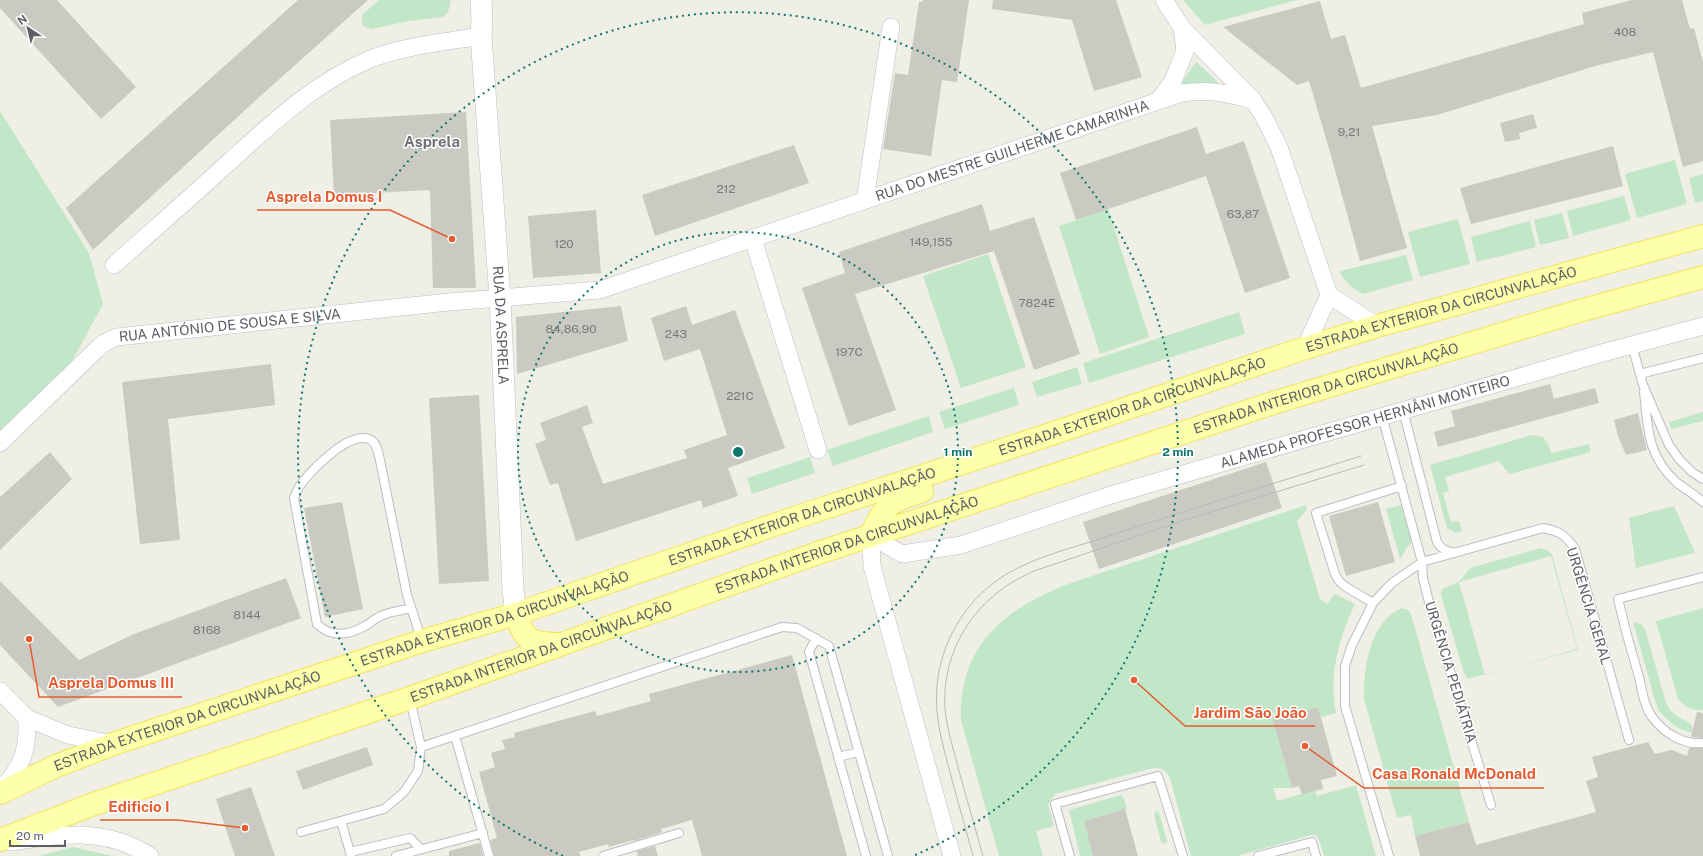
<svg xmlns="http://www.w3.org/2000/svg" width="1703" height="856" font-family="'Public Sans',sans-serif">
	<rect width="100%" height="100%" fill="#efefe5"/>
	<path fill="#c1e7c8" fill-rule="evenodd" d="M379 0H450L451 3 447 14 442 17 409 21 371 29 363 26 362 22V15Z
		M1183 0H1297L1205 25Z
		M1196 62 1219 83 1218 84 1197 83 1183 85 1182 82Z
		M0 111 89 253 103 304 71 363 0 430Z
		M1675 160 1687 204 1637 218 1625 174Z
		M1703 174V201L1695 203 1689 178Z
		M1624 196 1631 220 1573 236 1567 211Z
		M1108 209 1149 337 1100 354 1059 226Z
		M1562 213 1569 238 1540 245 1534 220Z
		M1458 219 1470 264 1420 277 1408 232Z
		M1530 221 1536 247 1477 262 1471 237Z
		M988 254 1026 367 961 388 923 276Z
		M1406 255 1413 280 1363 294C1353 288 1343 282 1340 271Z
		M1239 312 1245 334 1089 383 1083 363Z
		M1077 367 1082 384 1037 397 1032 382Z
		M1014 388 1019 405 945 429 939 412Z
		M1703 412V421L1671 429 1669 422Z
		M929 416 933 432 833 466 827 450Z
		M1532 435 1543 437 1548 444 1551 453 1589 444 1591 452 1509 474 1499 461 1445 477 1449 491 1443 493 1451 522 1459 521 1462 531 1456 533 1447 528 1430 465Z
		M810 457 815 473 752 494 747 478Z
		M1306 505 1307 510 1297 521 1320 599 1327 604 1335 594 1355 604C1339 638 1328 675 1336 713L1321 717 1318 707 1302 712 1301 709 1272 717 1292 788H1273L1277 801 1315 790 1317 796 1356 785 1376 856H1324L1319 840 1316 835H1311L1237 856H1191L1170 778C1166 770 1162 768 1153 768L1055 794 1048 805 1054 826 1036 831 1043 856H999L961 720C958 646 1004 609 1068 584Z
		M1401 505 1412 543 1408 546 1400 559 1386 509Z
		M1674 506 1694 550V553L1636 568 1629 518Z
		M1541 548 1549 551 1552 555 1578 650 1468 679 1464 673 1441 595 1442 589 1458 582 1464 576 1470 568ZM1551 556 1577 649 1485 675 1459 582Z
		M1402 608 1408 610 1411 614 1469 822 1415 836 1411 815 1397 818 1364 699C1363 669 1370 621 1402 608Z
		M1703 608V710C1692 711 1685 707 1678 699L1656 621Z
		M1633 622 1641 624 1645 629 1666 703C1669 709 1673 714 1679 717 1687 722 1694 722 1692 733L1680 729 1672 724 1659 711 1654 697Z
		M1121 795 1123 796 1127 809 1084 821 1093 856H1080L1069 810Z
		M1156 811 1159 813 1167 841 1165 844 1161 842 1154 815Z
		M73 847 113 856H39Z"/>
	<path fill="#cac9c2" d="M0 0H57L136 87 101 119 0 8Z
		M298 0H368L257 99 93 250 66 208Z
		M923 0H969L957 82 942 80 931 156 883 149 895 73 908 75 919 2H922Z
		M993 0H1116L1142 77 1094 91 1072 20 992 9Z
		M1632 0H1682L1690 29 1694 28 1703 62V161L1683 167 1653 52 1595 66 1437 115 1372 126 1407 248 1360 261 1330 152 1309 81 1297 85 1223 27 1320 1 1331 39 1345 35 1361 88 1584 24 1582 13Z
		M466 112 476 288H433L430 190 334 195 330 120Z
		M1533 114 1537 128 1519 133 1520 139 1505 142 1500 123Z
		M1197 127 1206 154 1244 141 1290 278 1245 293 1206 176 1076 220 1060 173Z
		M794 145 809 183 655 236 642 195Z
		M1613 146 1623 186 1471 224 1460 188Z
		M982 204 990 231 1034 217 1080 354 1034 370 994 251 855 294 896 410 849 426 802 288 845 273 839 252Z
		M596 210 601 273 533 278 528 216Z
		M621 306 628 341 517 374 516 317Z
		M686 306 692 325 735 310 785 448 728 468 738 496 703 508 701 500 576 541 558 483 550 485 535 444 546 440 540 423 587 405 593 423 582 427 603 484 687 458 684 450 727 435 700 349 664 361 651 318Z
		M271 364 275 405 168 419 180 540 140 544 122 382Z
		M1550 384 1554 399 1595 388 1599 403 1438 447 1434 432 1455 426 1451 411Z
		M479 395 489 581 439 584 429 398Z
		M1638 413 1647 450 1626 455 1618 436 1614 420Z
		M50 452 72 479 0 550V497Z
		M1266 462 1282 508 1099 569 1083 522Z
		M342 502 363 609 325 617 304 508Z
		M1378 502 1395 562 1346 576 1329 516Z
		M286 578 301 618 58 707 0 645V581L79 660 134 634Z
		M792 655 847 856H702L692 820 661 829 662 832 634 841V840L609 847 608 844 579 852 581 856H494L490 840 497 838 479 772 495 767 491 753 505 749 502 740 515 737 514 733 595 711 597 716 651 701 649 694Z
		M1318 707 1337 776 1321 780 1323 789 1302 794 1299 786 1292 788 1272 717 1301 709 1302 712Z
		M1697 712 1703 713V738L1691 737Z
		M1648 742 1655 754 1672 750 1687 756 1689 748H1703V856H1420L1415 836 1469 822 1476 845 1596 812 1586 781 1598 777 1592 757Z
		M367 747 373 765 303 790 296 771Z
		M251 787 275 856H235L216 799Z
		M1125 809 1138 856H1093L1084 821Z
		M480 843 483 856H449V851Z
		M655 846 658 856H638L637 851Z"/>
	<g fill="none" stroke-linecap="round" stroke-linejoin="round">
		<g stroke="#bcbdc4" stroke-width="10">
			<path id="service" d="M1632 345 1643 385 1669 445 1679 459 1692 472 1703 479
				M1640 374 1703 358
				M1644 392C1648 428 1647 455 1676 482 1685 489 1695 495 1703 502
				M1403 410 1437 542C1441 549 1446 551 1454 553
				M1382 416 1422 562 1423 578 1429 602 1491 805
				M1703 577 1618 599C1624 625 1631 651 1639 677 1642 690 1644 707 1653 718 1664 733 1683 745 1703 743
				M1373 603 1346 587 1339 581 1335 574 1316 513 1402 486
				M411 608C402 611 390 611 381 616 375 618 371 623 365 626 349 635 331 638 317 624L294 498C296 494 298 488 301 484 312 470 350 429 371 440 378 444 379 457 381 465L407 595C412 610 417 625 421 640
				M816 638 809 652 866 856
				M455 736 489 856
				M421 747 782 627 797 628 829 646 888 856
				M838 757 859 752
				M341 821 350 852
				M301 832 384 809 404 792 418 771 421 747 410 699
				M351 856 350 852 410 838 421 849
				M396 856 483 833
				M603 856 679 833
				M1070 856 1055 804 1158 776 1183 856
				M1258 856 1312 842 1316 856
				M1389 856 1345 706V666L1352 645 1373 603 1392 583 1422 562 1543 528C1559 531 1566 535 1575 549L1629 740"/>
		</g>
		<g stroke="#bcbdc4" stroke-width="18">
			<g id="minor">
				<path d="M1164 0 1182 28 1253 100 1264 117 1279 147 1329 295 1377 326"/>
				<path d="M1159 100 1173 81 1185 51 1182 28"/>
				<path d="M865 200 891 27"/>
				<path d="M753 239 818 450"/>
				<path d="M114 265C152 231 190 198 227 164 270 125 314 83 368 60 402 46 445 42 481 36"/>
				<path d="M1305 348 1329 295"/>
				<path id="s1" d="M0 443 96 350 104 343 117 337 449 302 600 290 1182 93C1211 89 1225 93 1253 100"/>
				<path id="s2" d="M871 536 902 554 961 545 1111 495 1602 353 1703 326"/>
				<path d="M871 536 872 566 884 610 952 856"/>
				<path d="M0 691 27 718 68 735 113 744"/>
				<path d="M0 790C23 767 28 750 27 718"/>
				<path d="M12 842C61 834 106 827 150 856"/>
			</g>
		</g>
		<g stroke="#bcbdc4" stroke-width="22">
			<g id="tertiary">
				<path id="s3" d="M481 0 482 19 481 36 500 298 513 590 516 614"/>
			</g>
		</g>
		<g stroke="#f4e35a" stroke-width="24">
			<g id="primary">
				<path d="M871 536C884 505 890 501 922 491"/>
				<path d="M516 614C525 642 530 643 559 644"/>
				<path id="s4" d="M0 793 56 766 113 744 422 641 516 614 803 515 1045 436 1305 348 1377 326 1703 236"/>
				<path id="s5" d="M0 840 91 805 410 698 815 554 1276 402 1572 313 1703 277"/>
			</g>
		</g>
		<use href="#service" stroke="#fff" stroke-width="8"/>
		<use href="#minor" stroke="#fff" stroke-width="17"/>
		<use href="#tertiary" stroke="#fff" stroke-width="21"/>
		<use href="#primary" stroke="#feffaa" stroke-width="22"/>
		<path stroke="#b8b8b9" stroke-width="1" d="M973 856C966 829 958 803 951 776 943 746 934 717 937 685 941 643 964 603 999 579 1033 556 1077 547 1115 534 1196 507 1279 482 1361 456
			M983 856C975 828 967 799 959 771 954 751 947 730 945 709 941 646 980 592 1037 570L1185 520 1364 465"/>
	</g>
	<g fill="none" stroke="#0f766e" stroke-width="2" stroke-dasharray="2 4">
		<circle cx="738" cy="452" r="220"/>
		<path d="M563 856A440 440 0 1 1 913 856"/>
	</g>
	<g text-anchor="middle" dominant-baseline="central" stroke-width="3" stroke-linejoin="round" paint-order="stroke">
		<g font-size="12" fill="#787a7d">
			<text x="1625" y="32">408</text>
			<text x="1349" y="132">9,21</text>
			<text x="726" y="189">212</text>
			<text x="1243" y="214">63,87</text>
			<text x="931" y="242">149,155</text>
			<text x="564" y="244">120</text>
			<text x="1037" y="303">7824E</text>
			<text x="571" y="329">84,86,90</text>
			<text x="676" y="334">243</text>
			<text x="849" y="352">197C</text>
			<text x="740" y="396">221C</text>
			<text x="247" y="615">8144</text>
			<text x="207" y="630">8168</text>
		</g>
		<g font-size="14" fill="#5d5f66" stroke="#fff">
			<text stroke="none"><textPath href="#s1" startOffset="1079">RUA DO MESTRE GUILHERME CAMARINHA</textPath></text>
			<text stroke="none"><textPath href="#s4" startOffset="1521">ESTRADA EXTERIOR DA CIRCUNVALAÇÃO</textPath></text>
			<text stroke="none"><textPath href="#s3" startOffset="326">RUA DA ASPRELA</textPath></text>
			<text stroke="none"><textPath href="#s1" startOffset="272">RUA ANTÓNIO DE SOUSA E SILVA</textPath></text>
			<text stroke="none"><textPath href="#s5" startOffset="1401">ESTRADA INTERIOR DA CIRCUNVALAÇÃO</textPath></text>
			<text stroke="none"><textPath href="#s4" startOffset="1197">ESTRADA EXTERIOR DA CIRCUNVALAÇÃO</textPath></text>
			<text stroke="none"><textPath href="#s2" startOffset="518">ALAMEDA PROFESSOR HERNÂNI MONTEIRO</textPath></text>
			<text stroke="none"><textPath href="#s4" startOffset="849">ESTRADA EXTERIOR DA CIRCUNVALAÇÃO</textPath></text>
			<text stroke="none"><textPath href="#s5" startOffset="897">ESTRADA INTERIOR DA CIRCUNVALAÇÃO</textPath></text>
			<text transform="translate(1589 606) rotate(73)">URGÊNCIA GERAL</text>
			<text stroke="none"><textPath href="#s4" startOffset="525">ESTRADA EXTERIOR DA CIRCUNVALAÇÃO</textPath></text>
			<text stroke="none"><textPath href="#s5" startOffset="573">ESTRADA INTERIOR DA CIRCUNVALAÇÃO</textPath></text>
			<text transform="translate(1451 672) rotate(73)">URGÊNCIA PEDIÁTRIA</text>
			<text stroke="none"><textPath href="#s4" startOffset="201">ESTRADA EXTERIOR DA CIRCUNVALAÇÃO</textPath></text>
		</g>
		<g font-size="15" font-weight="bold" fill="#6e7178" stroke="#fff">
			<text x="432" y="141">Asprela</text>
		</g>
	</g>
	<circle cx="738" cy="452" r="6" fill="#0f766e" stroke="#fff" stroke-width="2"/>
	<g font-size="12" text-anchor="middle" font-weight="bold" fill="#0f766e" stroke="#fff" stroke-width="3" stroke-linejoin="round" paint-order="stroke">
		<text x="958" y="456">1 min</text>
		<text x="1178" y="456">2 min</text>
	</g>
	<path fill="none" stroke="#e55d31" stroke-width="1.5" d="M452 239L390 210H257M29 639L39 697H182M1134 680L1185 726H1315M1305 746L1364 788H1544M245 828L178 820H100"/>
	<g fill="#e55d31" stroke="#fff" stroke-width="1.5">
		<circle cx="452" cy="239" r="4"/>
		<circle cx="29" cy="639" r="4"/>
		<circle cx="1134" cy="680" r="4"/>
		<circle cx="1305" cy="746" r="4"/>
		<circle cx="245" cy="828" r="4"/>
	</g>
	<g font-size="15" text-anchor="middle" font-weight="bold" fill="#e55d31" stroke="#fff" stroke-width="3" stroke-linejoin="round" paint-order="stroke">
		<text x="324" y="202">Asprela Domus I</text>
		<text x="111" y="688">Asprela Domus III</text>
		<text x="1250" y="718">Jardim São João</text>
		<text x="1454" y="779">Casa Ronald McDonald</text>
		<text x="139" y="812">Edificio I</text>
	</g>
	<g transform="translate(28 28) rotate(325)" stroke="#ffffff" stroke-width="3" paint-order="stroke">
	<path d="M0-3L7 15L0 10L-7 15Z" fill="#5d5f66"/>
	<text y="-6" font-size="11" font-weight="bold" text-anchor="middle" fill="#5d5f66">N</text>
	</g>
	<path d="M10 840v6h55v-6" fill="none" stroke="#5d5f66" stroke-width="2"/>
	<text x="16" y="840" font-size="12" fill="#5d5f66" stroke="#ffffff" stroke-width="3" paint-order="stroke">20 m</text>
</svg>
